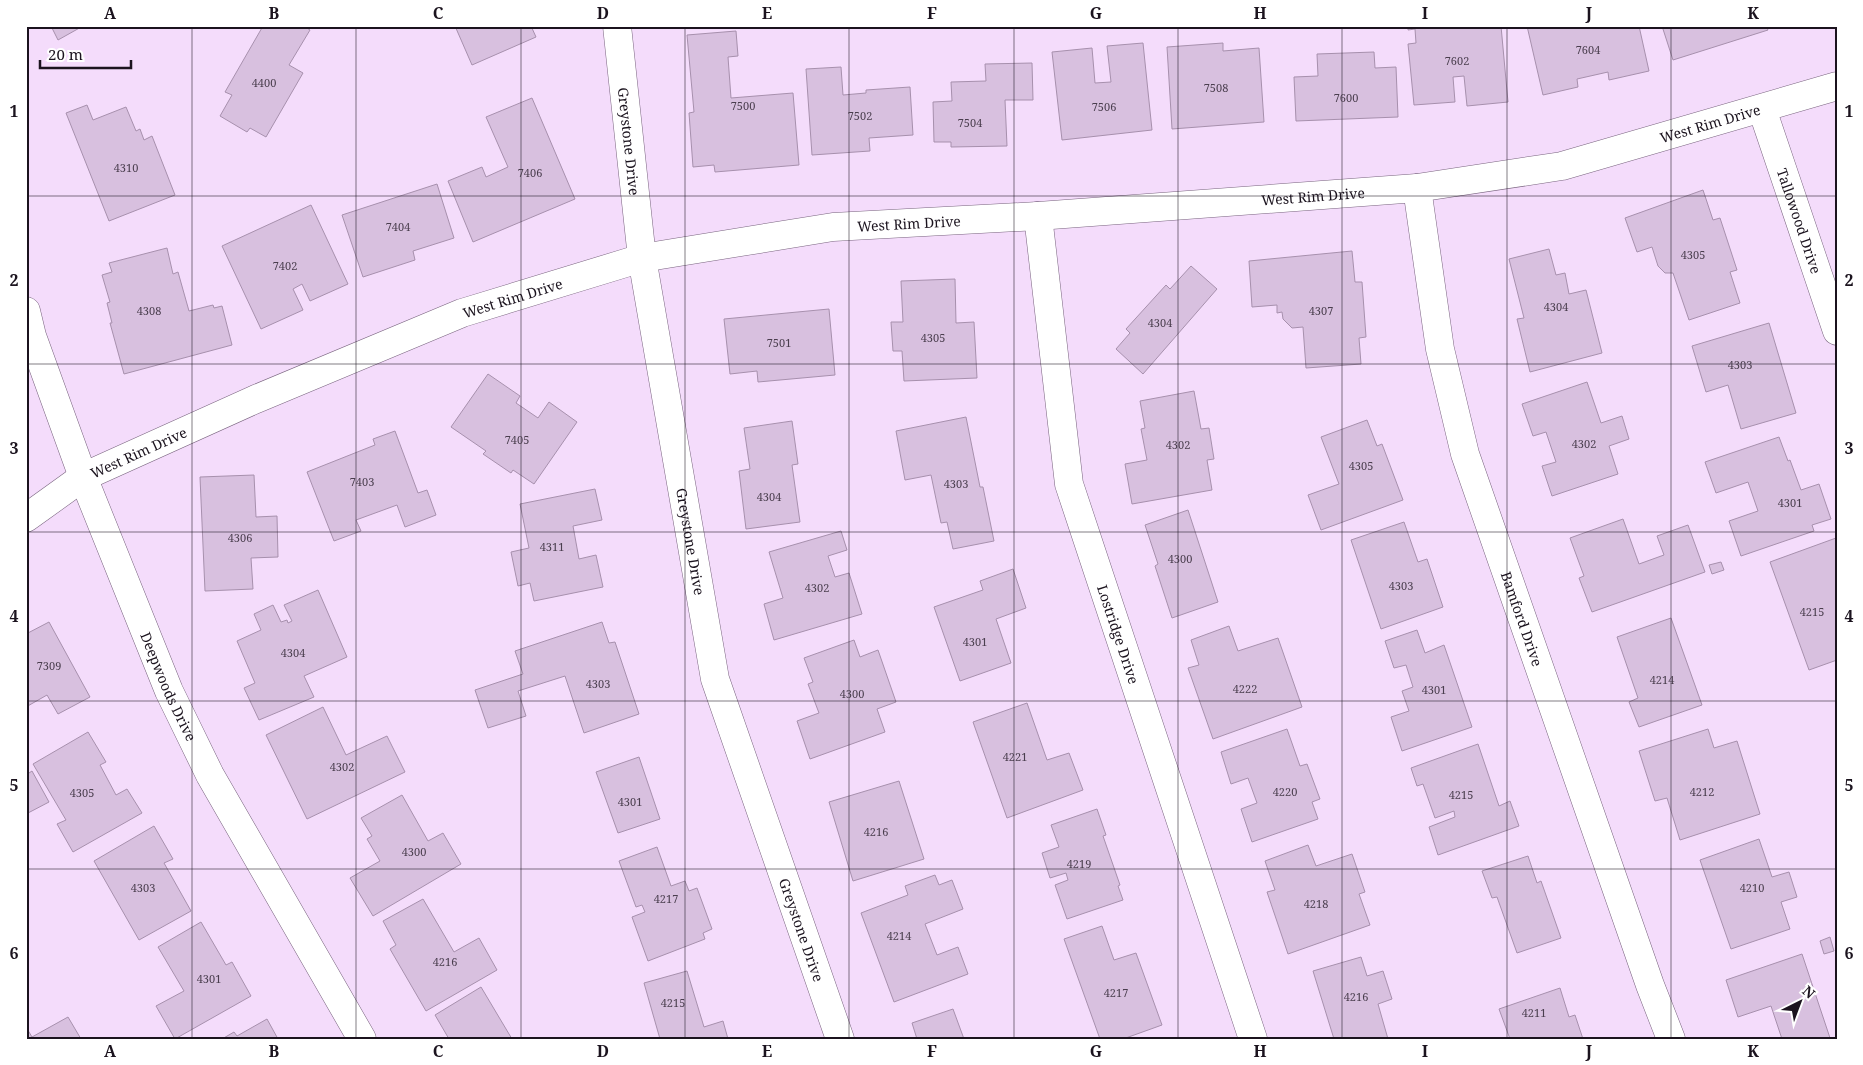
<svg xmlns="http://www.w3.org/2000/svg" width="1863" height="1065" font-family="'Noto Serif',serif">
	<rect width="100%" height="100%" fill="#f4dcfb"/>
	<path fill="#d8c0df" stroke="#a790ad" d="M51 26H83L58 40Z
		M263 26H304L310 30 289 65 303 73 266 137 250 128 247 132 220 116 232 95 225 92Z
		M455 26H531L536 37 472 65Z
		M1408 26H1501L1508 102 1467 106 1464 76 1453 77 1455 102 1414 105 1408 44 1416 43 1415 29 1408 30Z
		M1527 26H1639L1649 71 1609 80 1608 72 1577 79 1578 87 1543 95Z
		M1662 26H1766L1768 30 1673 60Z
		M736 31 738 56 728 57 731 98 793 93 799 165 715 172 714 165 693 167 689 113 694 112 687 35Z
		M1143 43 1152 130 1062 140 1052 52 1092 48 1095 83 1111 82 1107 46Z
		M1223 43V51L1259 48 1264 122 1172 129 1167 47Z
		M1374 52 1375 68 1396 67 1398 117 1296 121 1294 77 1318 76 1317 54Z
		M1032 63 1033 100H1005L1007 146 951 147V142H934L933 102 952 101 951 82 986 81 985 64Z
		M841 67 843 95 866 93V90L910 87 913 135 869 138 870 151 812 155 806 69Z
		M532 98 575 199 473 242 448 181 482 167 486 177 508 167 486 117Z
		M87 105 93 120 126 107 136 131 140 129 144 140 152 136 175 195 109 221 66 113Z
		M437 184 454 238 413 251 415 260 363 277 342 215Z
		M1703 190 1713 220 1720 218 1737 270 1730 272 1740 303 1689 320 1673 273H1665L1658 266 1652 247 1637 252 1625 218Z
		M311 205 348 284 310 301 302 284 293 289 303 310 261 329 222 246Z
		M167 248 173 274 178 272 189 311 213 305 214 308 222 306 232 345 124 374 110 323H112L107 303 110 302 102 275 112 272 109 263Z
		M1549 249 1556 275 1565 273 1569 294 1586 290 1602 353 1530 372 1517 319 1524 318 1509 259Z
		M1352 251 1355 282H1362L1366 337 1359 338 1361 364 1306 368 1303 327 1292 328 1283 319 1282 312 1277 313V305L1252 307 1249 261Z
		M1191 266 1217 289 1143 374 1116 349 1130 333 1126 329 1166 285 1170 289Z
		M955 279 956 323 974 322 977 378 904 381 902 351H893L891 322H903L901 281Z
		M829 309 835 375 758 382 757 371 730 374 724 319Z
		M1769 323 1796 413 1741 429 1728 385 1706 392 1692 346Z
		M488 374 520 396 516 403 538 418 549 402 577 422 534 484 513 470 511 473 483 454 486 451 451 427Z
		M1587 382 1601 423 1622 416 1629 439 1609 446 1618 474 1552 496 1542 466 1556 462 1546 432 1533 436 1522 404Z
		M1194 391 1201 429 1209 428 1214 459 1207 460 1212 490 1132 504 1125 464 1147 460 1141 429 1145 428 1140 401Z
		M966 417 980 487H983L994 541 953 549 947 522 941 523 931 475 905 480 896 431Z
		M1367 420 1377 446 1382 444 1403 500 1321 530 1308 495 1339 484 1321 437Z
		M792 421 798 464 792 465 800 522 746 529 739 471 750 469 744 428Z
		M395 431 418 493 427 490 436 515 405 527 397 505 356 520 361 531 334 541 307 472 375 445 373 439Z
		M1779 437 1788 461 1790 460 1801 490 1819 484 1831 519 1812 525 1814 531 1741 556 1729 521 1758 511 1748 482 1716 493 1705 462Z
		M254 475 256 517 277 516 278 557 251 558 253 589 205 591 200 477Z
		M595 489 602 520 573 526 579 559 596 555 603 587 534 601 530 583 518 586 511 552 529 548 520 504Z
		M1188 510 1218 602 1172 618 1155 566 1158 564 1145 525Z
		M1623 519 1639 564 1664 555 1657 536 1688 525 1705 572 1592 612 1579 578 1584 576 1570 538Z
		M1404 522 1418 562 1427 559 1443 607 1381 629 1351 540Z
		M841 531 847 550 828 556 835 577 849 573 862 614 774 640 764 604 783 598 769 552Z
		M1836 538 1837 660 1809 670 1770 562Z
		M1721 562 1724 570 1712 574 1709 565Z
		M1013 569 1026 608 996 619 1011 663 960 681 934 607 983 590 980 581Z
		M318 590 347 657 304 676 314 697 259 720 244 688 255 683 237 641 261 630 254 614 273 605 281 622 287 620 288 623 292 621 284 605Z
		M1671 618 1702 705 1639 727 1629 702 1638 698 1617 637Z
		M49 622 90 697 58 714 47 695 26 707V634Z
		M602 622 609 643 615 642 639 714 584 733 565 676 518 691 526 716 488 728 475 690 523 674 515 651Z
		M1229 626 1238 651 1278 638 1302 707 1213 739 1188 668 1199 665 1191 640Z
		M1417 630 1425 653 1444 645 1472 727 1402 751 1391 717 1409 711 1402 691 1413 687 1406 665 1394 668 1385 641Z
		M854 640 860 657 878 650 896 702 877 709 885 732 810 759 797 721 819 713 808 684 813 682 804 658Z
		M1027 703 1047 760 1069 753 1083 790 1007 818 973 722Z
		M323 707 346 755 387 736 405 772 307 819 266 735Z
		M1287 729 1300 766 1307 764 1320 799 1312 802 1318 819 1252 842 1241 809 1257 803 1248 778 1231 784 1221 752Z
		M1708 729 1714 748 1737 741 1760 814 1680 840 1667 798 1655 801 1639 751Z
		M88 732 106 762 100 765 116 795 127 789 142 813 73 852 57 824 66 820 33 764Z
		M1478 744 1499 806 1510 801 1519 826 1438 855 1429 827 1455 817 1454 811 1435 818 1423 784 1417 786 1411 768Z
		M639 757 660 819 618 833 596 772Z
		M32 771 49 802 28 813 26 810V775Z
		M899 781 924 859 853 881 829 802Z
		M402 795 428 841 443 833 461 864 373 916 350 878 380 861 367 839 372 836 361 818Z
		M1097 809 1106 835 1103 836 1120 885 1118 886 1123 900 1067 919 1055 885 1068 880 1066 873 1050 878 1042 853 1059 847 1051 825Z
		M154 826 173 859 164 863 191 911 139 940 94 861Z
		M1759 839 1772 877 1789 872 1797 897 1781 902 1790 929 1731 949 1700 860Z
		M1308 845 1316 866 1352 854 1365 892 1359 894 1370 925 1288 954 1267 892 1275 890 1265 861Z
		M657 847 671 886 685 881 689 891 697 888 712 929 703 933 705 939 648 961 632 917 645 912 642 905 636 907 619 861Z
		M1528 856 1537 883 1541 881 1561 938 1517 953 1497 897 1492 898 1482 871Z
		M935 875 939 885 952 880 963 909 925 924 937 955 958 947 968 974 894 1002 861 913 908 895 905 886Z
		M423 899 454 952 479 938 497 970 426 1011 390 949 396 945 383 921Z
		M201 922 226 965 232 962 251 996 175 1039 156 1006 184 991 158 947Z
		M1102 926 1114 960 1136 953 1162 1025 1123 1039H1100L1064 939Z
		M1830 937 1834 951 1824 954 1820 941Z
		M1802 954 1830 1038 1782 1039 1771 1006 1738 1017 1726 980Z
		M1361 957 1367 976 1383 971 1392 999 1378 1004 1388 1039H1334L1313 971Z
		M687 971 704 1027 723 1021 728 1039H660L644 983Z
		M481 987 512 1039H449L435 1015Z
		M1560 988 1569 1017 1575 1015 1583 1039H1510L1499 1009Z
		M953 1009 964 1039H917L912 1023Z
		M68 1017 81 1039H26V1027L32 1037Z
		M267 1019 278 1039H222L234 1032 237 1036Z"/>
	<g fill="none" stroke-linecap="round" stroke-linejoin="round">
		<g stroke="#79647f" stroke-width="29">
			<g id="minor">
				<path id="s1" d="M1762 109 1837 331"/>
				<path id="s2" d="M1417 188 1440 349 1465 454 1650 985 1671 1039"/>
				<path id="s3" d="M1038 216 1069 484 1253 1039"/>
				<path id="s4" d="M26 311 32 336 83 477 169 691 210 775 362 1039"/>
				<path id="s5" d="M26 518 83 477 256 399 462 313 642 258 833 227 1038 216 1417 188 1562 166 1837 86"/>
			</g>
		</g>
		<g stroke="#79647f" stroke-width="29">
			<g id="tertiary">
				<path id="s6" d="M617 26 642 258 715 679 840 1039"/>
			</g>
		</g>
		<use href="#minor" stroke="#fff" stroke-width="28"/>
		<use href="#tertiary" stroke="#fff" stroke-width="28"/>
	</g>
	<path fill="none" stroke="#1b131e" stroke-width="1" stroke-opacity="0.55" d="M192 26V1039M356 26V1039M521 26V1039M685 26V1039M849 26V1039M1014 26V1039M1178 26V1039M1342 26V1039M1507 26V1039M1671 26V1039M26 196H1837M26 364H1837M26 532H1837M26 701H1837M26 869H1837"/>
	<g text-anchor="middle" dominant-baseline="central" stroke-width="5" stroke-linejoin="round" paint-order="stroke">
		<g font-size="11" fill="#4a3e4e">
			<text x="1588" y="49">7604</text>
			<text x="1457" y="60">7602</text>
			<text x="264" y="82">4400</text>
			<text x="1216" y="87">7508</text>
			<text x="1346" y="97">7600</text>
			<text x="743" y="105">7500</text>
			<text x="1104" y="106">7506</text>
			<text x="860" y="115">7502</text>
			<text x="970" y="122">7504</text>
			<text x="126" y="167">4310</text>
			<text x="530" y="172">7406</text>
			<text x="398" y="226">7404</text>
			<text x="1693" y="254">4305</text>
			<text x="285" y="265">7402</text>
			<text x="1556" y="306">4304</text>
			<text x="149" y="310">4308</text>
			<text x="1321" y="310">4307</text>
			<text x="1160" y="322">4304</text>
			<text x="933" y="337">4305</text>
			<text x="779" y="342">7501</text>
			<text x="1740" y="364">4303</text>
			<text x="517" y="439">7405</text>
			<text x="1584" y="443">4302</text>
			<text x="1178" y="444">4302</text>
			<text x="1361" y="465">4305</text>
			<text x="362" y="481">7403</text>
			<text x="956" y="483">4303</text>
			<text x="769" y="496">4304</text>
			<text x="1790" y="502">4301</text>
			<text x="240" y="537">4306</text>
			<text x="552" y="546">4311</text>
			<text x="1180" y="558">4300</text>
			<text x="1401" y="585">4303</text>
			<text x="817" y="587">4302</text>
			<text x="1812" y="611">4215</text>
			<text x="975" y="641">4301</text>
			<text x="293" y="652">4304</text>
			<text x="49" y="665">7309</text>
			<text x="1662" y="679">4214</text>
			<text x="598" y="683">4303</text>
			<text x="1245" y="688">4222</text>
			<text x="1434" y="689">4301</text>
			<text x="852" y="693">4300</text>
			<text x="1015" y="756">4221</text>
			<text x="342" y="766">4302</text>
			<text x="1285" y="791">4220</text>
			<text x="1702" y="791">4212</text>
			<text x="82" y="792">4305</text>
			<text x="1461" y="794">4215</text>
			<text x="630" y="801">4301</text>
			<text x="876" y="831">4216</text>
			<text x="414" y="851">4300</text>
			<text x="1079" y="863">4219</text>
			<text x="143" y="887">4303</text>
			<text x="1752" y="887">4210</text>
			<text x="666" y="898">4217</text>
			<text x="1316" y="903">4218</text>
			<text x="899" y="935">4214</text>
			<text x="445" y="961">4216</text>
			<text x="209" y="978">4301</text>
			<text x="1116" y="992">4217</text>
			<text x="1356" y="996">4216</text>
			<text x="673" y="1002">4215</text>
			<text x="1534" y="1012">4211</text>
		</g>
		<g font-size="14" fill="#1b131e" stroke="#fff">
			<text stroke="none"><textPath href="#s5" startOffset="1751">West Rim Drive</textPath></text>
			<text stroke="none"><textPath href="#s6" startOffset="116">Greystone Drive</textPath></text>
			<text stroke="none"><textPath href="#s5" startOffset="1346">West Rim Drive</textPath></text>
			<text stroke="none"><textPath href="#s1" startOffset="118">Tallowood Drive</textPath></text>
			<text stroke="none"><textPath href="#s5" startOffset="941">West Rim Drive</textPath></text>
			<text stroke="none"><textPath href="#s5" startOffset="536">West Rim Drive</textPath></text>
			<text stroke="none"><textPath href="#s5" startOffset="131">West Rim Drive</textPath></text>
			<text stroke="none"><textPath href="#s6" startOffset="521">Greystone Drive</textPath></text>
			<text stroke="none"><textPath href="#s2" startOffset="445">Bamford Drive</textPath></text>
			<text stroke="none"><textPath href="#s3" startOffset="428">Lostridge Drive</textPath></text>
			<text stroke="none"><textPath href="#s4" startOffset="402">Deepwoods Drive</textPath></text>
			<text stroke="none"><textPath href="#s6" startOffset="926">Greystone Drive</textPath></text>
		</g>
	</g>
	<rect width="1863" height="1065" fill="none" stroke="#ffffff" stroke-width="55"/>
	<g transform="translate(1800 1002) rotate(42)" stroke="#ffffff" stroke-width="4" paint-order="stroke">
	<path d="M0-4L9 19L0 12L-9 19Z" fill="#1b131e"/>
	<text y="-8" font-size="14" font-weight="bold" text-anchor="middle" fill="#1b131e">N</text>
	</g>
	<path d="M40 60v8h91v-8" fill="none" stroke="#1b131e" stroke-width="2.5"/>
	<text x="48" y="60" font-size="15" fill="#1b131e" stroke="#ffffff" stroke-width="4" paint-order="stroke">20 m</text>
	<rect x="28" y="28" width="1808" height="1010" fill="none" stroke="#1b131e" stroke-width="2"/>
	<g font-size="16" text-anchor="middle" font-weight="bold" fill="#1b131e">
		<text x="110" y="19">A</text>
		<text x="274" y="19">B</text>
		<text x="438" y="19">C</text>
		<text x="603" y="19">D</text>
		<text x="767" y="19">E</text>
		<text x="932" y="19">F</text>
		<text x="1096" y="19">G</text>
		<text x="1260" y="19">H</text>
		<text x="1425" y="19">I</text>
		<text x="1589" y="19">J</text>
		<text x="1753" y="19">K</text>
		<text x="14" y="117">1</text>
		<text x="1849" y="117">1</text>
		<text x="14" y="286">2</text>
		<text x="1849" y="286">2</text>
		<text x="14" y="454">3</text>
		<text x="1849" y="454">3</text>
		<text x="14" y="622">4</text>
		<text x="1849" y="622">4</text>
		<text x="14" y="791">5</text>
		<text x="1849" y="791">5</text>
		<text x="14" y="959">6</text>
		<text x="1849" y="959">6</text>
		<text x="110" y="1057">A</text>
		<text x="274" y="1057">B</text>
		<text x="438" y="1057">C</text>
		<text x="603" y="1057">D</text>
		<text x="767" y="1057">E</text>
		<text x="932" y="1057">F</text>
		<text x="1096" y="1057">G</text>
		<text x="1260" y="1057">H</text>
		<text x="1425" y="1057">I</text>
		<text x="1589" y="1057">J</text>
		<text x="1753" y="1057">K</text>
	</g>
</svg>
